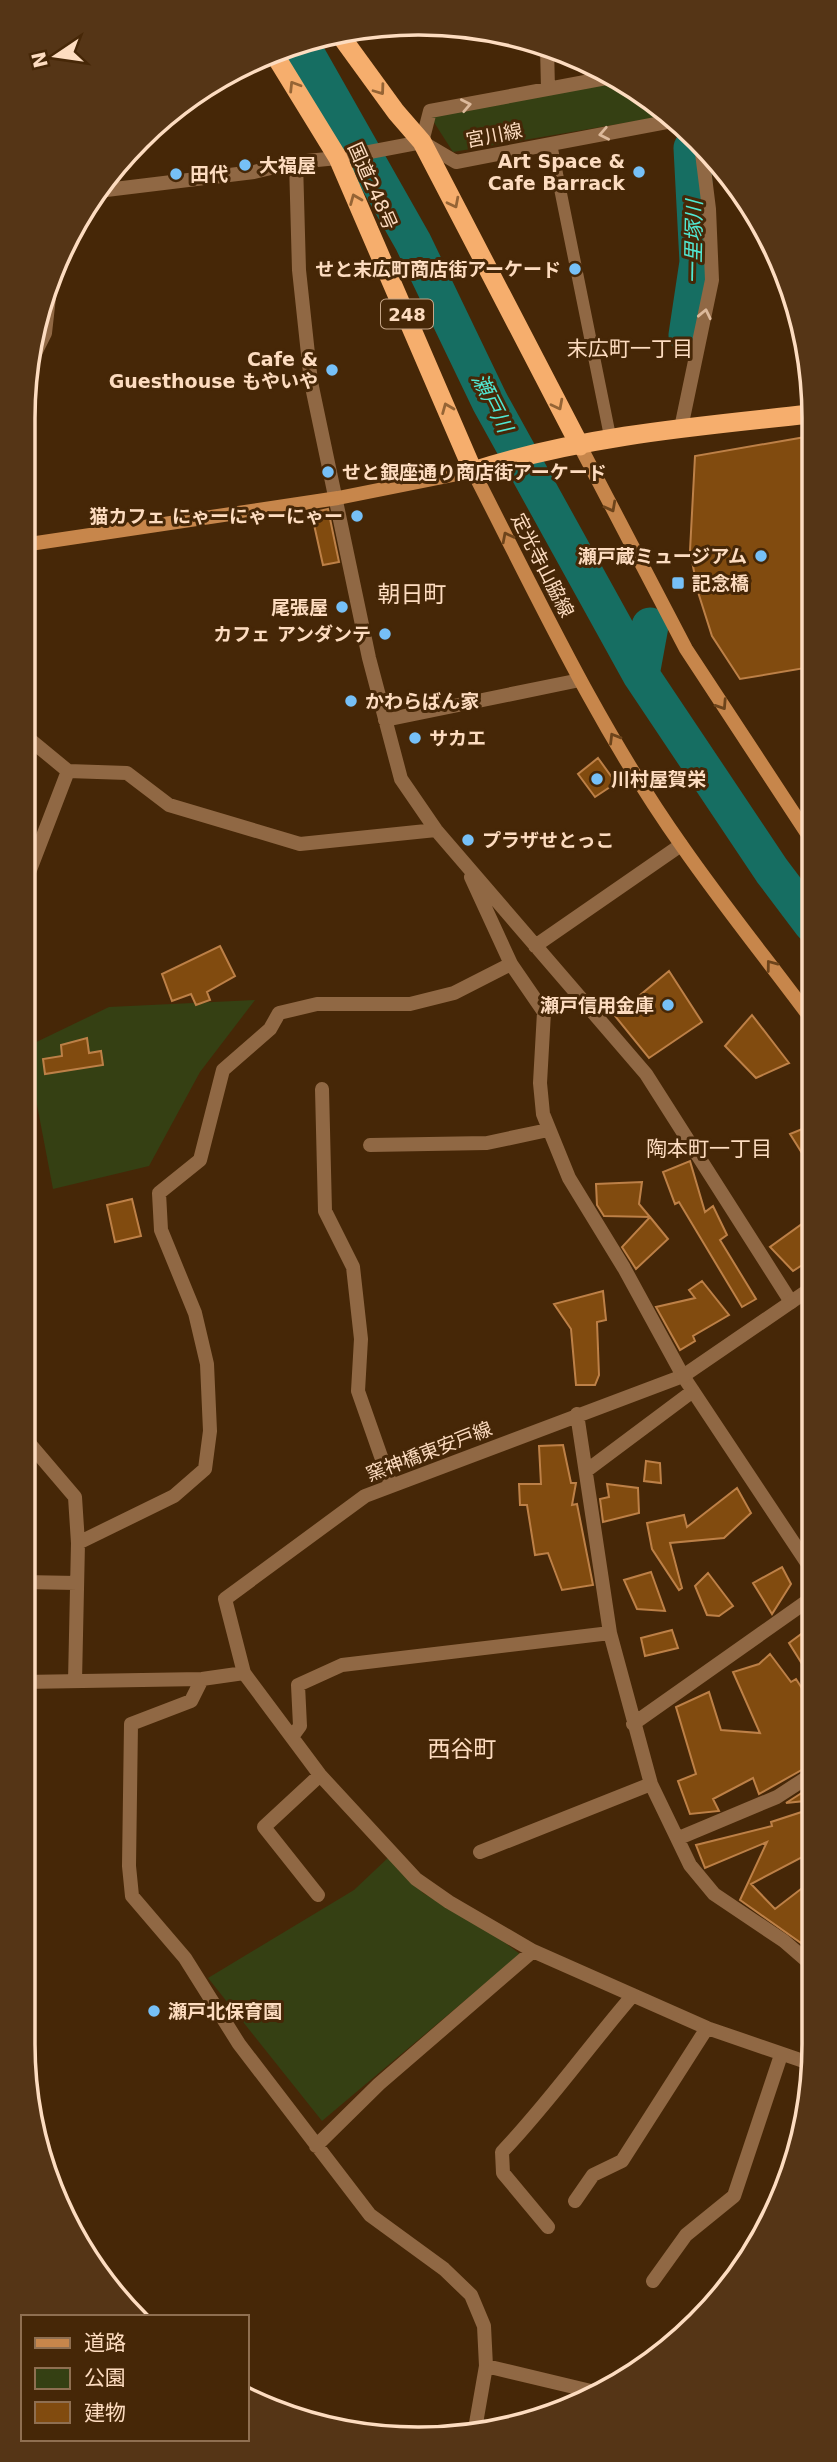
<svg xmlns="http://www.w3.org/2000/svg" width="837" height="2462" font-family="'DejaVu Sans','Noto Sans JP',sans-serif">
	<rect width="100%" height="100%" fill="#462707"/>
	<path fill="#354013" d="M621 79 666 116 453 152 428 113Z
		M255 1000 200 1072 149 1166 53 1189 26 1047 109 1007Z
		M391 1855 423 1893 483 1926 520 1954 322 2121 208 1978 354 1890Z"/>
	<g fill="none" stroke-linecap="round" stroke-linejoin="round">
		<path stroke="#166e62" stroke-width="37" d="M303 48 413 242 490 402 641 675 772 871 812 924
			M687 335 698 262 692 148
			M641 675 650 626"/>
	</g>
	<path fill="#814b0f" stroke="#bd8047" stroke-width="2" d="M811 436V667L740 679 712 636 698 592 690 551 695 456Z
		M328 509 339 562 323 565 313 520 320 517 319 511Z
		M598 758 616 783 595 797 578 774Z
		M220 946 235 976 207 992 210 1000 196 1005 191 994 172 1001 162 974Z
		M669 971 702 1022 649 1058 615 1016Z
		M752 1015 789 1063 756 1078 725 1046Z
		M87 1038 89 1053 101 1051 103 1065 45 1074 43 1059 62 1056 61 1045Z
		M812 1125V1169L790 1134Z
		M690 1161 705 1212 713 1206 727 1235 720 1240 756 1299 742 1307 679 1202 675 1204 663 1172Z
		M642 1182 639 1204 650 1217 604 1216 597 1205 596 1184Z
		M132 1199 141 1236 115 1242 107 1205Z
		M813 1216V1258L793 1271 770 1247Z
		M650 1217 668 1239 636 1269 622 1247Z
		M702 1281 729 1315 693 1336 695 1341 680 1350 656 1307 695 1298 689 1290Z
		M603 1291 606 1320 597 1322 599 1375 595 1385H576L571 1329 554 1304Z
		M563 1445 571 1483H576L572 1505 577 1504 593 1585 562 1590 548 1553 535 1555 527 1505H520L519 1484H541L539 1446Z
		M646 1461 660 1463 661 1483 644 1481Z
		M607 1484 638 1488 639 1513 603 1522 600 1499 609 1497Z
		M737 1488 751 1513 724 1538 670 1543 682 1588 679 1590 652 1549 647 1523 684 1515 687 1527Z
		M782 1567 791 1584 772 1614 753 1583Z
		M651 1572 665 1611 637 1609 624 1580Z
		M708 1573 733 1606 719 1616 707 1615 695 1586Z
		M672 1630 678 1648 645 1656 641 1638Z
		M804 1632 813 1644 814 1683 789 1643Z
		M770 1654 791 1682 796 1679 814 1707V1763L759 1794 753 1778 713 1799 719 1811 690 1814 678 1781 696 1774 676 1707 709 1692 721 1730 760 1733 733 1672 759 1664Z
		M814 1785V1800L786 1803Z
		M814 1808V1851L751 1884 775 1909 814 1879V1920L801 1943 740 1900 767 1842 705 1868 696 1845 772 1826 771 1822Z"/>
	<g fill="none" stroke-linecap="round" stroke-linejoin="round">
		<path stroke="#906844" stroke-width="12" d="M551 144 611 441"/>
		<path stroke="#906844" stroke-width="14" d="M547 47 548 89
			M617 76 430 111 422 142 456 162 672 121
			M296 162 299 270 311 382 369 658 401 779 436 830 646 1074 791 1302
			M98 191 254 172 296 162 338 158
			M30 363 45 333 50 288
			M681 428 712 280 709 209 701 145
			M385 720 580 680
			M23 734 68 771 127 773 169 805 300 844 436 830
			M471 877 511 964 544 1012 540 1083 543 1114 569 1178 624 1268 683 1376 813 1572
			M23 888 68 771
			M535 946 681 845
			M322 1089 325 1211 353 1267 361 1339 358 1391 391 1485
			M370 1145 487 1143 548 1130
			M683 1376 365 1496 225 1599 244 1673 320 1775 416 1879 449 1902 533 1951 707 2028 812 2064
			M577 1414 610 1633 651 1784 690 1865 714 1894 784 1941 814 1967
			M23 1436 75 1497 78 1543 75 1681
			M586 1471 693 1391
			M78 1543 174 1496 205 1469 210 1431 207 1364 195 1313 161 1230 159 1193 200 1160 223 1070 270 1029 279 1013 317 1004H410L454 993 511 964
			M23 1582 77 1583
			M202 1679 191 1701 131 1724 129 1866 132 1896 185 1958 239 2044 370 2215 444 2269 471 2295 484 2326 486 2366 475 2429
			M23 1682 202 1679 244 1673
			M633 1724 813 1597
			M292 1737 300 1726 298 1685 342 1665 610 1633
			M679 1838 777 1797 814 1773
			M480 1852 651 1784
			M318 1895 264 1827 320 1775
			M316 2146 379 2084 533 1951
			M575 2201 593 2175 622 2161 707 2028
			M548 2227 503 2173 502 2152C549 2103 588 2047 633 1995
			M653 2281 686 2235 734 2196 781 2055
			M486 2366 595 2392"/>
		<path stroke="#906844" stroke-width="14" d="M338 158 422 142
			M683 1376 813 1287"/>
		<path stroke="#c7864b" stroke-width="14" d="M580 446 686 649 812 841
			M23 545 338 498 473 471C538 598 599 729 682 846 723 905 769 962 812 1020"/>
		<path stroke="#f6ae6d" stroke-width="19" d="M340 35 396 112 422 142 580 446
			M276 57 338 158 473 471C581 436 699 426 811 414"/>
	</g>
	<defs><path id="oneway-chevron" d="M-2-3.5L2.5 0L-2 3.5" fill="none" stroke-width="1.6" stroke-linecap="round" stroke-linejoin="round" transform="scale(1.75)"/></defs>
	<g stroke="#956435">
		<use href="#oneway-chevron" transform="translate(294 86) rotate(-122)"/>
		<use href="#oneway-chevron" transform="translate(380 90) rotate(54)"/>
		<use href="#oneway-chevron" transform="translate(355 199) rotate(-112)"/>
		<use href="#oneway-chevron" transform="translate(454 203) rotate(63)"/>
		<use href="#oneway-chevron" transform="translate(558 405) rotate(63)"/>
		<use href="#oneway-chevron" transform="translate(447 408) rotate(-112)"/>
	</g>
	<g stroke="#dcb99b">
		<use href="#oneway-chevron" transform="translate(466 105) rotate(-11)"/>
		<use href="#oneway-chevron" transform="translate(604 134) rotate(169)"/>
		<use href="#oneway-chevron" transform="translate(705 314) rotate(-78)"/>
	</g>
	<g stroke="#6d441b">
		<use href="#oneway-chevron" transform="translate(611 507) rotate(62)"/>
		<use href="#oneway-chevron" transform="translate(507 537) rotate(-117)"/>
		<use href="#oneway-chevron" transform="translate(722 705) rotate(57)"/>
		<use href="#oneway-chevron" transform="translate(614 738) rotate(-121)"/>
		<use href="#oneway-chevron" transform="translate(771 965) rotate(-127)"/>
	</g>
	<g fill="#76c0f7" stroke="#462707" stroke-width="2.5">
		<circle cx="245" cy="165" r="7"/>
		<circle cx="639" cy="172" r="7"/>
		<circle cx="176" cy="174" r="7"/>
		<circle cx="575" cy="269" r="7"/>
		<circle cx="332" cy="370" r="7"/>
		<circle cx="328" cy="472" r="7"/>
		<circle cx="357" cy="516" r="7"/>
		<circle cx="761" cy="556" r="7"/>
		<rect x="671" y="576" width="14" height="14" rx="3.5"/>
		<circle cx="342" cy="607" r="7"/>
		<circle cx="385" cy="634" r="7"/>
		<circle cx="351" cy="701" r="7"/>
		<circle cx="415" cy="738" r="7"/>
		<circle cx="597" cy="779" r="7"/>
		<circle cx="468" cy="840" r="7"/>
		<circle cx="668" cy="1005" r="7"/>
		<circle cx="154" cy="2011" r="7"/>
	</g>
	<g text-anchor="middle" dominant-baseline="central" stroke-width="6" stroke-linejoin="round" paint-order="stroke">
		<rect fill="#462707" stroke="#c6a688" stroke-width="2" x="381" y="299.5" width="52" height="29" rx="5"/>
		<g font-size="18" font-weight="bold" fill="#fddcc0">
			<text x="407" y="314">248</text>
		</g>
		<g font-size="19" fill="#fddcc0" stroke="#462707">
			<text transform="translate(494 135) rotate(-11)">宮川線</text>
			<text transform="translate(373 186) rotate(66)">国道248号</text>
			<text transform="translate(543 565) rotate(63)">定光寺山脇線</text>
			<text transform="translate(429 1451) rotate(-21)">窯神橋東安戸線</text>
		</g>
		<g font-size="19" font-weight="bold" fill="#fddcc0" stroke="#462707" text-anchor="start">
			<text x="625" y="161" text-anchor="end">Art Space &amp;<tspan x="625" dy="22">Cafe Barrack</tspan></text>
			<text x="259" y="165">大福屋</text>
			<text x="190" y="174">田代</text>
			<text x="561" y="269" text-anchor="end">せと末広町商店街アーケード</text>
			<text x="318" y="359" text-anchor="end">Cafe &amp;<tspan x="318" dy="22">Guesthouse もやいや</tspan></text>
			<text x="342" y="472">せと銀座通り商店街アーケード</text>
			<text x="343" y="516" text-anchor="end">猫カフェ にゃーにゃーにゃー</text>
			<text x="747" y="556" text-anchor="end">瀬戸蔵ミュージアム</text>
			<text x="692" y="583">記念橋</text>
			<text x="328" y="607" text-anchor="end">尾張屋</text>
			<text x="371" y="634" text-anchor="end">カフェ アンダンテ</text>
			<text x="365" y="701">かわらばん家</text>
			<text x="429" y="738">サカエ</text>
			<text x="611" y="779">川村屋賀栄</text>
			<text x="482" y="840">プラザせとっこ</text>
			<text x="654" y="1005" text-anchor="end">瀬戸信用金庫</text>
			<text x="168" y="2011">瀬戸北保育園</text>
		</g>
		<g font-size="21" font-style="italic" fill="#51e8d3" stroke="#462707">
			<text transform="translate(694 242) rotate(-89)">一里塚川</text>
			<text transform="translate(492 403) rotate(63)">瀬戸川</text>
		</g>
		<g font-size="21" fill="#fddcc0" stroke="#462707">
			<text x="630" y="349">末広町一丁目</text>
			<text x="709" y="1149">陶本町一丁目</text>
		</g>
		<g font-size="23" fill="#fddcc0" stroke="#462707">
			<text x="412" y="594">朝日町</text>
			<text x="462" y="1749">西谷町</text>
		</g>
	</g>
	<path d="M0 0H837V2462H0ZM418 35H419A383 383 0 0 1 802 418V2044A383 383 0 0 1 419 2427H418A383 383 0 0 1 35 2044V418A383 383 0 0 1 418 35Z" fill="#553516" fill-rule="evenodd"/>
	<path fill="none" stroke="#fddcc0" stroke-width="3.5" d="M418 35H419A383 383 0 0 1 802 418V2044A383 383 0 0 1 419 2427H418A383 383 0 0 1 35 2044V418A383 383 0 0 1 418 35Z"/>
	<rect x="21" y="2315" width="228" height="126" fill="#462707" stroke="#8f6f51" stroke-width="2"/>
	<rect x="35" y="2338" width="35" height="10" fill="#c7864b" stroke="#8f6f51" stroke-width="2"/>
	<text x="84" y="2350" font-size="21" fill="#fddcc0">道路</text>
	<rect x="35" y="2368" width="35" height="21" fill="#354013" stroke="#8f6f51" stroke-width="2"/>
	<text x="84" y="2385" font-size="21" fill="#fddcc0">公園</text>
	<rect x="35" y="2402" width="35" height="21" fill="#814b0f" stroke="#8f6f51" stroke-width="2"/>
	<text x="84" y="2420" font-size="21" fill="#fddcc0">建物</text>
	<g transform="translate(56 56) rotate(257)" stroke="#462707" stroke-width="5" paint-order="stroke">
	<path d="M0-5L12 26L0 18L-12 26Z" fill="#fddcc0"/>
	<text y="-10" font-size="19" font-weight="bold" text-anchor="middle" fill="#fddcc0">N</text>
	</g>
</svg>
